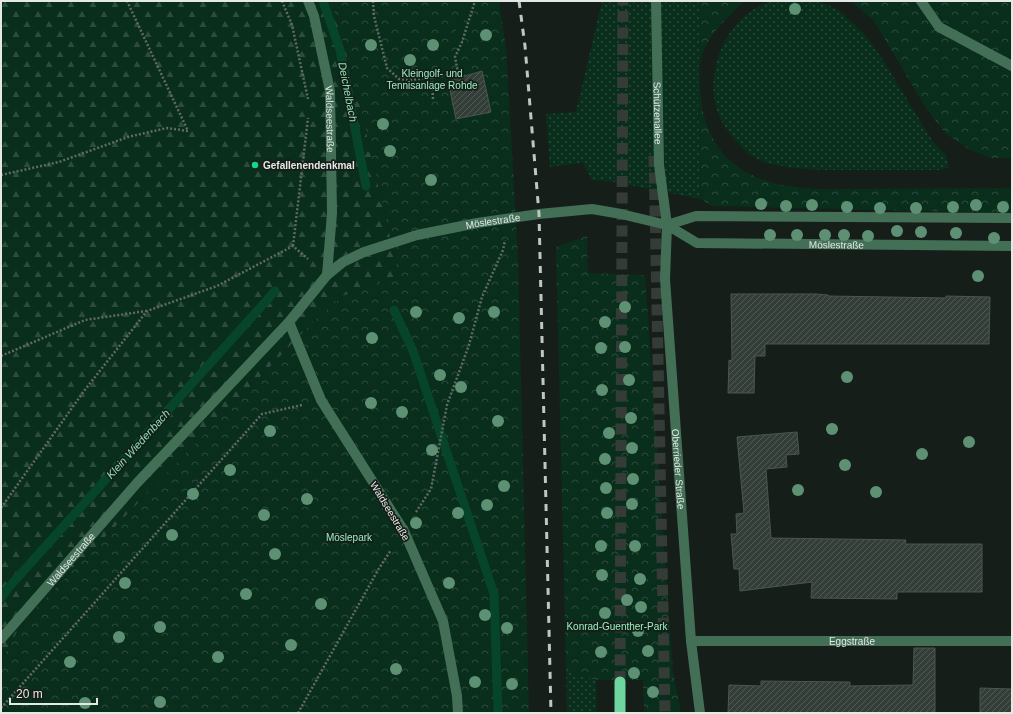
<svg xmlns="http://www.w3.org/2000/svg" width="1013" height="714" font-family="Arial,sans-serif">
	<defs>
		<pattern id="grass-dots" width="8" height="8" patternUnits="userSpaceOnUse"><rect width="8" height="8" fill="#092e1c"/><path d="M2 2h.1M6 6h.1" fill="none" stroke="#2d4c3d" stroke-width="1.8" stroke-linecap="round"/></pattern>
		<pattern id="forest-firs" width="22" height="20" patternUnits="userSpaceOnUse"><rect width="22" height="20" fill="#092e1c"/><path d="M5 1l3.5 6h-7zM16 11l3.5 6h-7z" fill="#2d4c3d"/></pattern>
		<pattern id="park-crowns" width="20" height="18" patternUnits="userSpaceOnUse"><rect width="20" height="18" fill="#092e1c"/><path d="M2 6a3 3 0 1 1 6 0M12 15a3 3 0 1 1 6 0" fill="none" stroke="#2d4c3d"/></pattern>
		<pattern id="building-hatch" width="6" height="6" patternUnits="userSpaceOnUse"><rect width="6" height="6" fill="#343e38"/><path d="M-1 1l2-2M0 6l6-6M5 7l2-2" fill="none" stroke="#515a55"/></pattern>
	</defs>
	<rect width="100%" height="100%" fill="#161e19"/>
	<path fill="url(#grass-dots)" d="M602 1H700L698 97 701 199 614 182 592 180 583 163 550 167 546 114 576 112Z
		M771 1H818L837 9 851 21 866 36 883 60 933 142 946 155 949 168 939 170C908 170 876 170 845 170 822 170 801 170 778 165 774 164 768 164 764 162 747 156 736 142 726 128 713 110 711 86 716 65 723 36 742 11 771 1Z
		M566 671 596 680 597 713H567Z"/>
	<path fill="url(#forest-firs)" d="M1 1H331L355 83 399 276 343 296 317 318 22 623 1 661Z"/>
	<path fill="url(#park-crowns)" d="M331 1H499L506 47 518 256 529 713H1V661L22 623 317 318 343 296 399 276 355 83Z
		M700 1H745C727 17 708 35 701 58 699 64 700 73 700 79 699 119 714 157 752 175 772 185 794 187 816 189L1012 188V213L712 206 701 199 698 97Z
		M850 1H1012V158H991L970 150 945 133 926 108 874 21 859 8Z
		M587 236 588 273 645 275 673 671 681 713H644L643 680H596L566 671 556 247Z"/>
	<path fill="#092e1c" d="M461 1H470V5L467 7 459 41 454 40 462 5Z"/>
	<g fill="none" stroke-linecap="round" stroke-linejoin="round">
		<path stroke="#06452a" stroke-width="9" d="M323 1 340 50 366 186
			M394 310 413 351 494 594 498 713
			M1 598 9 587 275 291"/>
	</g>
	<path fill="url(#building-hatch)" stroke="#4c554f" d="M482 71 491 112 456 119 448 81Z
		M731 294H816L828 295V296L946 298V296L990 297 989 344H765V356H755L754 393H728L729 360 732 361Z
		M797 432 799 454 786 455 787 467 766 469 771 538 906 540 905 544H982V592H897V599L811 598 812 582 740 591 739 569H734L731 534H737L736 514 744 513 737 437Z
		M914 648H935V713H728L729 685 761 686V681L850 682V686L913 685Z
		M980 688 1012 689V713H980Z"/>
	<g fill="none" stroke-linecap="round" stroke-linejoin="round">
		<path stroke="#353c38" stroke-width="11" stroke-dasharray="11 5.5" stroke-linecap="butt" d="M654 156 665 713
			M620 682 623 1"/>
		<path stroke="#636a66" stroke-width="2.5" stroke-dasharray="2 2" stroke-linecap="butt" d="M282 1 292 25 308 99
			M373 1 374 16 387 68 399 79 411 80 458 73 455 57 462 42 475 1
			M432 77 433 100
			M1 175 59 162 128 137 167 128 188 131 127 1
			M293 246 308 118
			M1 356 85 320 146 311
			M1 508 84 391 147 311 217 286 293 246 308 259
			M416 512 431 489 447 405 469 345 482 297 503 250 505 240
			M1 708 262 414 302 405
			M298 713 378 570 391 550"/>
		<g stroke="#446f57" stroke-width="10">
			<path id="s1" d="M308 1 314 16 330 91 332 213 327 275"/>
			<path d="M921 1 939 27 1012 66"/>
			<path id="s2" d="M1 639 137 483 289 322"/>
		</g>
		<g stroke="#446f57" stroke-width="10">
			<path id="s3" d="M656 1 659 165 667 225 665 279 691 641 700 713"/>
			<path d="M667 225 696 216 1012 218"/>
			<path id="s4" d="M691 641H1012"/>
			<path id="s5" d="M458 713 457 696 443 621 404 531 321 400 289 322 327 275 343 262 364 252 417 235 477 223 539 214 592 209 621 214 667 225 697 243 1012 246"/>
		</g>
		<path stroke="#6dd59d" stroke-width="11" d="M620 682V713"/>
		<path stroke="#c1c6c3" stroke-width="3" stroke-dasharray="7 7" stroke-linecap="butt" d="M519 1 525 46 539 214 551 713"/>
	</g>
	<g fill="#5e9174">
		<circle cx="795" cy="9" r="6"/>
		<circle cx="486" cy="35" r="6"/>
		<circle cx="371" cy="45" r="6"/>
		<circle cx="433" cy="45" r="6"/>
		<circle cx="410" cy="60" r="6"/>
		<circle cx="383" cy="124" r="6"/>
		<circle cx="390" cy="151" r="6"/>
		<circle cx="431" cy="180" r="6"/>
		<circle cx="761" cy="204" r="6"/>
		<circle cx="812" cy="205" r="6"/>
		<circle cx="976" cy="205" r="6"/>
		<circle cx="786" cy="206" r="6"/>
		<circle cx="847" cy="207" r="6"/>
		<circle cx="953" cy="207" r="6"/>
		<circle cx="1003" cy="207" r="6"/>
		<circle cx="880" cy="208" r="6"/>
		<circle cx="916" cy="208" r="6"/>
		<circle cx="897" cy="231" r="6"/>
		<circle cx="921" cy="232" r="6"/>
		<circle cx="956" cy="233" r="6"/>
		<circle cx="770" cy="235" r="6"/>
		<circle cx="797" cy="235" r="6"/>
		<circle cx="825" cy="235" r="6"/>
		<circle cx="844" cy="235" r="6"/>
		<circle cx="868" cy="236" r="6"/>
		<circle cx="994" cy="238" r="6"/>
		<circle cx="978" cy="276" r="6"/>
		<circle cx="625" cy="307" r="6"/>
		<circle cx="416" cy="312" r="6"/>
		<circle cx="494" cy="312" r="6"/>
		<circle cx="459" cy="318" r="6"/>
		<circle cx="605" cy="322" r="6"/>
		<circle cx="372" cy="338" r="6"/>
		<circle cx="625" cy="347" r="6"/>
		<circle cx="601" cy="348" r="6"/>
		<circle cx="440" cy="375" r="6"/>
		<circle cx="847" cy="377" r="6"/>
		<circle cx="629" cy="380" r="6"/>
		<circle cx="461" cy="387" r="6"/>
		<circle cx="602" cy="390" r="6"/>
		<circle cx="371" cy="403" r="6"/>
		<circle cx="402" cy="412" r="6"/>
		<circle cx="631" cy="418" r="6"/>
		<circle cx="498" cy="421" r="6"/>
		<circle cx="832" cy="429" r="6"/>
		<circle cx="270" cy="431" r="6"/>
		<circle cx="609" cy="433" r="6"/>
		<circle cx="969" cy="442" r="6"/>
		<circle cx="632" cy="448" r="6"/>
		<circle cx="432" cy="450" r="6"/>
		<circle cx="922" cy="454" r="6"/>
		<circle cx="605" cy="459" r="6"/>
		<circle cx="845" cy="465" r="6"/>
		<circle cx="230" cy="470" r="6"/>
		<circle cx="633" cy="479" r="6"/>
		<circle cx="504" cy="486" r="6"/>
		<circle cx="606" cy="488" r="6"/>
		<circle cx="798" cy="490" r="6"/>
		<circle cx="876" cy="492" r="6"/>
		<circle cx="193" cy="494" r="6"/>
		<circle cx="307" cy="499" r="6"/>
		<circle cx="632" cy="504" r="6"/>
		<circle cx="487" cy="505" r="6"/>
		<circle cx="458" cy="513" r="6"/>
		<circle cx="607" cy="513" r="6"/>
		<circle cx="264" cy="515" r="6"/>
		<circle cx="416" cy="523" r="6"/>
		<circle cx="172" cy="535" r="6"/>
		<circle cx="601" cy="546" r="6"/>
		<circle cx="635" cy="546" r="6"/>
		<circle cx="275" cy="554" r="6"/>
		<circle cx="602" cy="575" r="6"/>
		<circle cx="640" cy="579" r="6"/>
		<circle cx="125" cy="583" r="6"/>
		<circle cx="449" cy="583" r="6"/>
		<circle cx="246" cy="594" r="6"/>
		<circle cx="627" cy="600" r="6"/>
		<circle cx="321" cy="604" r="6"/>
		<circle cx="641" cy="607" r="6"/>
		<circle cx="605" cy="613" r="6"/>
		<circle cx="485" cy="615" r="6"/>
		<circle cx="160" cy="627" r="6"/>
		<circle cx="507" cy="628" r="6"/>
		<circle cx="638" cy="631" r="6"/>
		<circle cx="119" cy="637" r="6"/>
		<circle cx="291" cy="645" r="6"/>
		<circle cx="648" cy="651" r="6"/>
		<circle cx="601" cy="652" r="6"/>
		<circle cx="218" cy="657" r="6"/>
		<circle cx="70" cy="662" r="6"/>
		<circle cx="396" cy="669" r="6"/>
		<circle cx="634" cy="673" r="6"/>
		<circle cx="475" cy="682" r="6"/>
		<circle cx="512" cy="684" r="6"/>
		<circle cx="653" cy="692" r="6"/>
		<circle cx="160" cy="702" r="6"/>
		<circle cx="85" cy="703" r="6"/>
	</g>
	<circle fill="#11d98a" stroke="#161e19" stroke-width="1.5" cx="255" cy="165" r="4"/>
	<g text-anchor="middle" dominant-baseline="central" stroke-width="3.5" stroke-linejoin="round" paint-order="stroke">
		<g font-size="10" fill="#99efbe" stroke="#161e19">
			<text x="432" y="73">Kleingolf- und<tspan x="432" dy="12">Tennisanlage Rohde</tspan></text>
			<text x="349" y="537">Möslepark</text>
			<text x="617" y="626">Konrad-Guenther-Park</text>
		</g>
		<g font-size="10" fill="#e4e9e6" stroke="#161e19">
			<text stroke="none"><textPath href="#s3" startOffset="112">Schützenallee</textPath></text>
			<text stroke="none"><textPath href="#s1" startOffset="121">Waldseestraße</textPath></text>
			<text stroke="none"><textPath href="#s5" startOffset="668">Möslestraße</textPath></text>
			<text stroke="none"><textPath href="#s5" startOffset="1019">Möslestraße</textPath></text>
			<text stroke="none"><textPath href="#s3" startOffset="469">Oberrieder Straße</textPath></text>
			<text transform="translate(390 511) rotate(59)">Waldseestraße</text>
			<text stroke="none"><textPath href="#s2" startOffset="106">Waldseestraße</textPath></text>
			<text stroke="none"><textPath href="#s4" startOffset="161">Eggstraße</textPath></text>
		</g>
		<g font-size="10" font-weight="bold" fill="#e4e9e6" stroke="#161e19" text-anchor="start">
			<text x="263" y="165">Gefallenendenkmal</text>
		</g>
		<g font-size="11" font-style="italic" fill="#8be0af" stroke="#161e19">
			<text transform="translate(348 92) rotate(79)">Deichelbach</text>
			<text transform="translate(138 444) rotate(-48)">Klein Wiedenbach</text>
		</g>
	</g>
	<rect width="1013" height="714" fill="none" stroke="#e4e9e6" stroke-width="4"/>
	<path d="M10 698v6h87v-6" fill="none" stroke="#e4e9e6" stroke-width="2"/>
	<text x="16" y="698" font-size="12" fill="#e4e9e6" stroke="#161e19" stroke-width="3" paint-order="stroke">20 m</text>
</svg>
